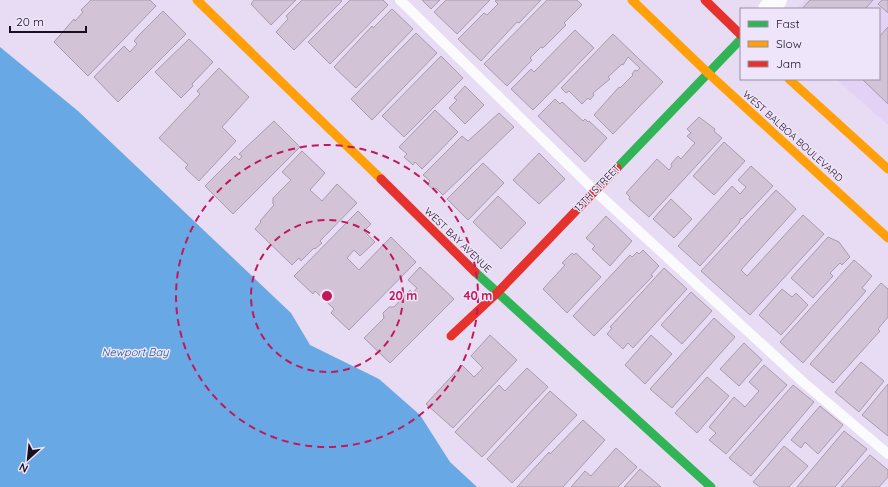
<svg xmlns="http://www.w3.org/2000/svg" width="888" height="487" font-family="Quicksand,sans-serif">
	<rect width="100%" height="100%" fill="#e7dcf3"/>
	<path fill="#e3d2f5" d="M805 0H888V125L836 79H879V9H797Z"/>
	<path fill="#68a8e4" d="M0 47 78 111 291 313 310 345 379 379 420 415 450 462 477 487H0Z"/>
	<path fill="#d2c4d6" stroke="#a89bad" d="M91 0H150L156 6 88 76 54 42 74 19 75 21 83 12 81 10Z
		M254 0H296L271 25 251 4Z
		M302 0H340L342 1 294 50 276 32 288 19 286 16Z
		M350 0H383L388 5 330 64 308 42Z
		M422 0H440L431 9Z
		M446 0H490L457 34 434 12Z
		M497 0H541L519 23 517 22 481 61 458 39 484 13 487 15 498 4 495 1Z
		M547 0H577L582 5 564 23 566 25 543 48 541 47 530 58 532 60 507 86 484 64Z
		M810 0H873L865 9H802Z
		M882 0H888V13L878 4Z
		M392 9 413 29 356 88 334 67 372 26 373 28Z
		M163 11 186 34 118 102 94 77 124 46 130 52 137 44 134 41 139 35Z
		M888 27V104L862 79H879V37Z
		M575 30 594 48 533 110 511 89 531 69 534 72Z
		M416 33 437 53 372 120 351 99Z
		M613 34 663 82 613 134 594 115 619 87 620 88 633 75 632 74 635 70 637 71 640 68 628 57 623 65 622 64 608 77 610 79 593 93 594 95 590 100 588 98 582 104 569 91 566 93 561 88Z
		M189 39 213 62 192 84 193 86 181 98 155 72Z
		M441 56 463 78 404 137 382 116Z
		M219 68 249 97 222 127 236 141 199 181 185 168 188 165 159 138 200 94 197 91Z
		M465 86 484 105 465 124 449 108 457 100 454 98Z
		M555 99 560 104 562 102 583 121 585 119 588 122 589 121 607 138 585 162 538 116Z
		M435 110 458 132 422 169 415 162 413 165 404 157 407 154 399 147Z
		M499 113 514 127 443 195 436 188 434 190 427 184 430 181 423 175 462 136 468 141Z
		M699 117 715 129 714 131 722 138 649 217 629 199 630 197 626 193 657 159 669 170 672 166 671 164 678 156 681 159 695 143 687 136 691 133 687 129Z
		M274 121 300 147 233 214 205 186 235 156 239 160 242 156 239 154Z
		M724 142 745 161 714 195 693 176Z
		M302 151 325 173 310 190 322 201 337 184 357 203 320 241 322 243 315 249 314 248 301 261 299 258 292 265 255 229 261 222 260 221 274 205 273 204V198L291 180 282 172Z
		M539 153 565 179 539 204 513 180Z
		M483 163 504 183 468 220 447 199Z
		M751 166 773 186 742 219 741 218 739 223 700 266 678 246 732 186 740 194 746 187 738 180Z
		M776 190 796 209 741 270 747 276 803 215 824 234 750 315 701 271Z
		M498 196 526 223 501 249 473 222Z
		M671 199 692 219 674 238 653 219Z
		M358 211 371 224 364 231 375 242 360 256 354 250 347 258 359 270 391 237 416 262 349 330 331 313 334 309 315 291 313 294 294 276Z
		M606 216 632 241 610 266 592 249 595 246 586 238Z
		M828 237 839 242 850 257 842 265 840 263 830 273 833 276 813 298 791 278Z
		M643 250 659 266 651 275 653 276 594 336 573 316 630 255 632 257 637 252 639 254Z
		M572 253 574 255 576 253 601 277 567 313 543 289 565 265 562 263Z
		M854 260 872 276 862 288 866 291 803 363 780 342Z
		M420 267 454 299 390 363 364 338 384 318 383 313 389 307H394L410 290 413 293 417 288 408 280Z
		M664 268 687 289 633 348 628 343 623 349 607 334 612 328 610 327Z
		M881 283 888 289V317L878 329 880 331 833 383 810 364Z
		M782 289 792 297 796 293 808 305 781 335 759 315Z
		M691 292 712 311 682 344 661 325Z
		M714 318 735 337 672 408 650 389Z
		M490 335 517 360 453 428 426 404 462 365 474 377 483 368 471 356Z
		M651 335 672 354 645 384 625 365Z
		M744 343 762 360 739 386 720 369Z
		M861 362 884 381 859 412 835 392Z
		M764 365 787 385 726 454 709 440 716 433 709 427 734 397 745 407 759 391 749 382Z
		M527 368 548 387 482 457 455 432 499 385 505 391Z
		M707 377 729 396 697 433 675 413Z
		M888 384V436L862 415Z
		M793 385 814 402 751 476 729 458Z
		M550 391 577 415 512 483 487 459Z
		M820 406 843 425 818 454 805 442 801 448 791 440Z
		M583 420 605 440 563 487H517L549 452 550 454Z
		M844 431 867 449 835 487H797Z
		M784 446 808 466 789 487H760L753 482Z
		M616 448 637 467 618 487H571L585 471 591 476Z
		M870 455 888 470V477L879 487H841Z
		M640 469 661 487H624Z"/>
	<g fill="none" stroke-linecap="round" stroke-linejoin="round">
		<path stroke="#fbfafd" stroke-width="10" d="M400 0 595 191 803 382 888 454"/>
		<path stroke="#fbfafd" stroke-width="20" d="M768 9 777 0"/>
		<path stroke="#30b455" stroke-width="9" d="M617 168 741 39
			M475 272 711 487"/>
		<path stroke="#ff9f0a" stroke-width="9" d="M197 0 381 179
			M632 0 708 73 888 238
			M789 79 888 169"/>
		<path stroke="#e5322d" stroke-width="9" d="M705 0 741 35
			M381 179 475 272
			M451 336 497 293 617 168"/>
	</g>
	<g fill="none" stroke="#c2185b" stroke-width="2" stroke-dasharray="7 5">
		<circle cx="327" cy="296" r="76"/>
		<circle cx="327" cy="296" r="151"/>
	</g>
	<g text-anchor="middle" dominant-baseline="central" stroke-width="3" stroke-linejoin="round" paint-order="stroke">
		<g font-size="10" fill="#180f20" stroke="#efe5fa">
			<text transform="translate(793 136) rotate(42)">WEST BALBOA BOULEVARD</text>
			<text transform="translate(597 188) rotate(-46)">13TH STREET</text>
			<text transform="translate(458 240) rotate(44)">WEST BAY AVENUE</text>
		</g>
		<g font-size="11" font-style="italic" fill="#125587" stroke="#efe5fa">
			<text x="135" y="352">Newport Bay</text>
		</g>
	</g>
	<circle cx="327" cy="296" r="6" fill="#c2185b" stroke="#efe5fa" stroke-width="2"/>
	<g font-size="12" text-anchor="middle" font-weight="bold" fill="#c2185b" stroke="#efe5fa" stroke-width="3" stroke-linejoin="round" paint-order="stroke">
		<text x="403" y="300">20 m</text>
		<text x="478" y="300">40 m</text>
	</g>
	<rect x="740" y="8" width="140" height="72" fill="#efe5fa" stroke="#998fa3"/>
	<rect x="748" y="21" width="20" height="6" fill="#30b455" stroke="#998fa3"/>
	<text x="776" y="28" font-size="12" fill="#180f20">Fast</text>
	<rect x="748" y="41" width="20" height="6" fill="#ff9f0a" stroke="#998fa3"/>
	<text x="776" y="48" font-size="12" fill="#180f20">Slow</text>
	<rect x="748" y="61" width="20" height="6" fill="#e5322d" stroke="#998fa3"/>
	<text x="776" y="68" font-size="12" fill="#180f20">Jam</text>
	<g transform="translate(28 459) rotate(207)" stroke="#efe5fa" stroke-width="3" paint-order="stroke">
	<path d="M0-3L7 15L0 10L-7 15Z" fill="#180f20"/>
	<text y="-6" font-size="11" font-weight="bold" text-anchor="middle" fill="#180f20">N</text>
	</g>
	<path d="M10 26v6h76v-6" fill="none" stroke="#180f20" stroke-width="2"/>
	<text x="16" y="26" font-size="12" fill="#180f20" stroke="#efe5fa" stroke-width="3" paint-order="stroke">20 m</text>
</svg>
